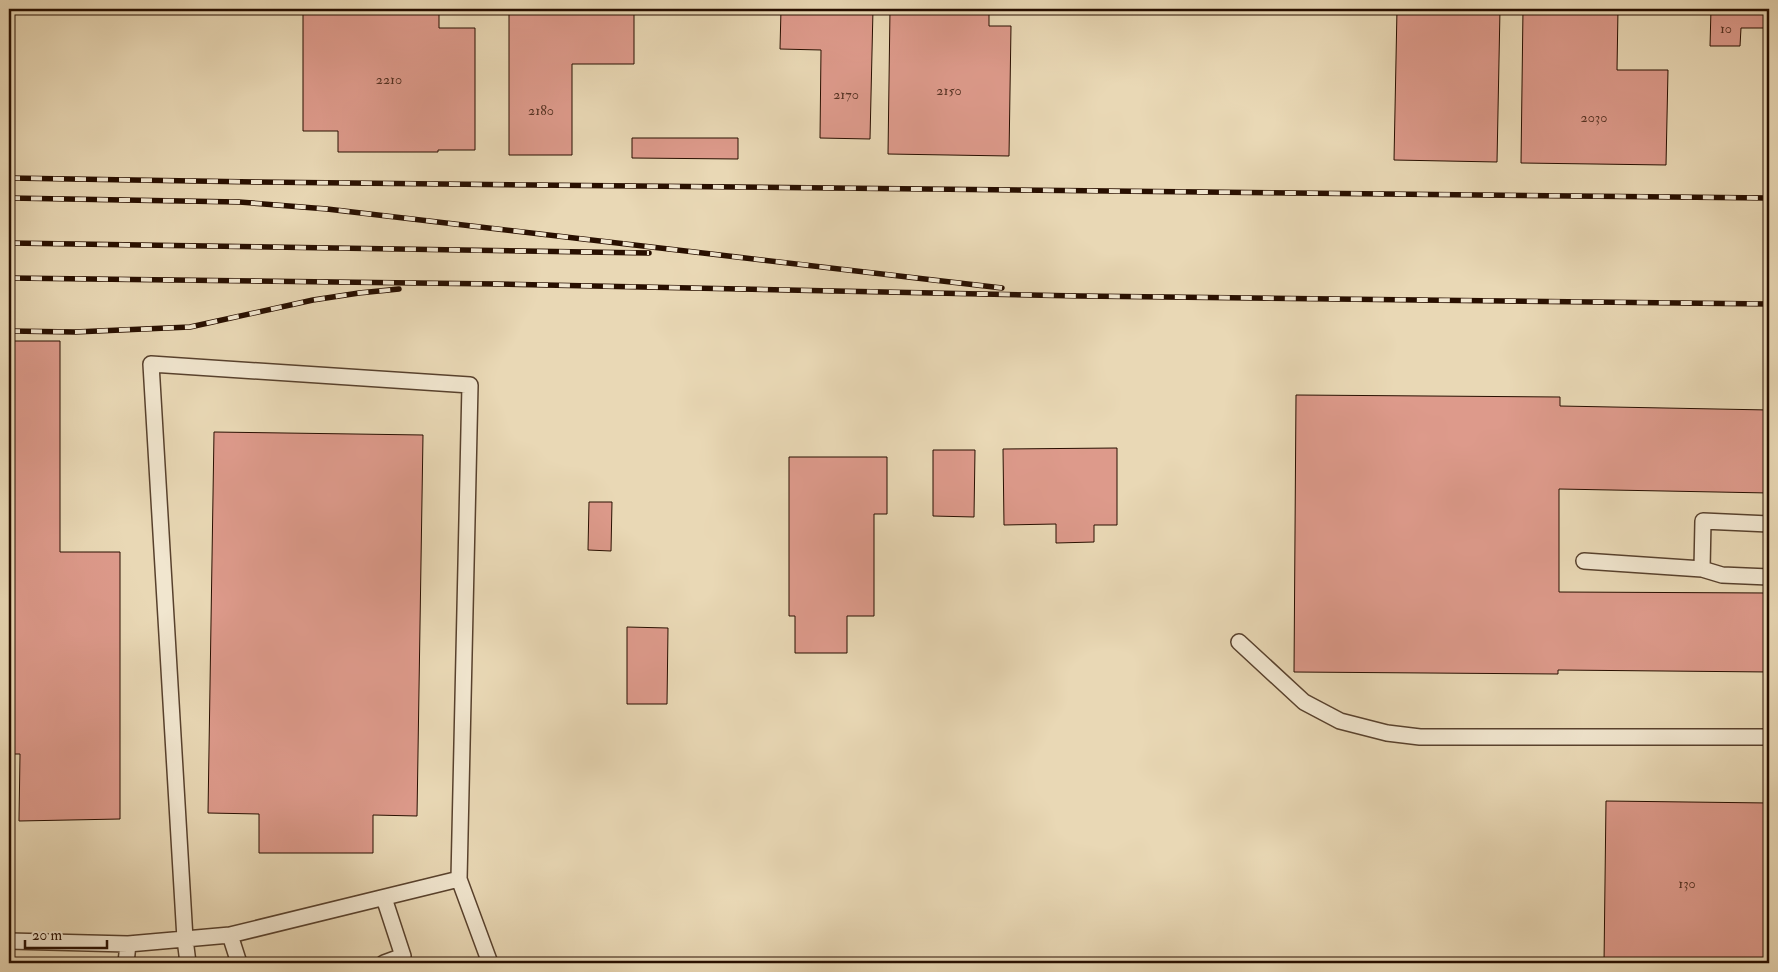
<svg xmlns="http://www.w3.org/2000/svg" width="1778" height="972" font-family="'IM FELL Double Pica',serif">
	<rect width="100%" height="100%" fill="#e9d8b5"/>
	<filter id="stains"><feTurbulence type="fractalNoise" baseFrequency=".004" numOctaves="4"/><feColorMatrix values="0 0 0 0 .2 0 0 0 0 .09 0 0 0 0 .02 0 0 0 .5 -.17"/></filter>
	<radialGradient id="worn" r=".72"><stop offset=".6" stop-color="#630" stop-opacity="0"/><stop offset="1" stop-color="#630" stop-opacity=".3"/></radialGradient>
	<path fill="#dd9a8b" stroke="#280f00" d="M303 9H439V28H475V150H438V152H338V131H303Z
		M509 9H654V11H634V64H572V155H509Z
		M781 9H873L870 139 820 138 821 50 780 49Z
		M890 9H989V26H1011L1009 156 888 154Z
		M1397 9H1500L1497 162 1394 160Z
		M1523 9H1618L1617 70H1668L1666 165 1521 163Z
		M1711 9H1769V28H1741L1740 46H1710Z
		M632 138H738V159L632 158Z
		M9 341H60V552H120V819L19 821 20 754H9Z
		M1296 395 1560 397V406L1769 410V493L1559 489V592L1769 593V672L1558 670V674L1294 672Z
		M214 432 423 435 417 816 373 815V853H259V814L208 813Z
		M1117 448V525H1094V542L1056 543V524L1004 525 1003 449Z
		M933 450H975L974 517 933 516Z
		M789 457H887V514H874V616H847V653H795V616H789Z
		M589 502H612L611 551 588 550Z
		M627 627 668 628 667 704H627Z
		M1606 801 1769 803V963H1604Z"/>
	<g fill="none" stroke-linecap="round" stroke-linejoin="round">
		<g stroke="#58412d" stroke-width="18">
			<path id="lane" d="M1584 561 1702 569 1722 575 1769 577
				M1702 569 1703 521 1769 524
				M1239 642 1304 702 1340 721 1387 733 1420 737H1769
				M230 935 239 963
				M9 941 128 944 185 939 151 364 470 385 459 879
				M126 963 128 944
				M188 963 185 939 230 935 459 879 490 963
				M384 963 403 956 384 898"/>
		</g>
		<use href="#lane" stroke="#f1e6cf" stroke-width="15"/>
		<g stroke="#280f00" stroke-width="5.5">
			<path id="rail" d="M9 178 257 182 1769 198
				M9 198 239 202 327 209 1002 288
				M9 243 649 253
				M9 278 497 284 1080 296 1769 304
				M9 331 75 332 190 327 313 300 359 293 399 289"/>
		</g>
		<use href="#rail" stroke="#f1e6cf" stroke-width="4" stroke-dasharray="11" stroke-linecap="butt"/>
	</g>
	<g text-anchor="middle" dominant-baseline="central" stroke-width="4" stroke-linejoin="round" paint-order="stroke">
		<g font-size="14" fill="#553223">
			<text x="1726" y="28">10</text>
			<text x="389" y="79">2210</text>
			<text x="949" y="90">2150</text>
			<text x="846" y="94">2170</text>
			<text x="541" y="110">2180</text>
			<text x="1594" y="117">2030</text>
			<text x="1687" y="883">130</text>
		</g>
	</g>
	<rect width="1778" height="972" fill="none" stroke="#e9d8b5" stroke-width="30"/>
	<rect x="10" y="10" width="1758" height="952" fill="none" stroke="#280f00" stroke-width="2.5"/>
	<rect x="15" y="15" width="1748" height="942" fill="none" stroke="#280f00"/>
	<path d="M25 940v8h82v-8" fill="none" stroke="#280f00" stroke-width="2.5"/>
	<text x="32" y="940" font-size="15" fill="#280f00" stroke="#f1e6cf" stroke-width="4" paint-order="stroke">20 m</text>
	<rect width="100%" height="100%" filter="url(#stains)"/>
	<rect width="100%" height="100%" fill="url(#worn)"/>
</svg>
